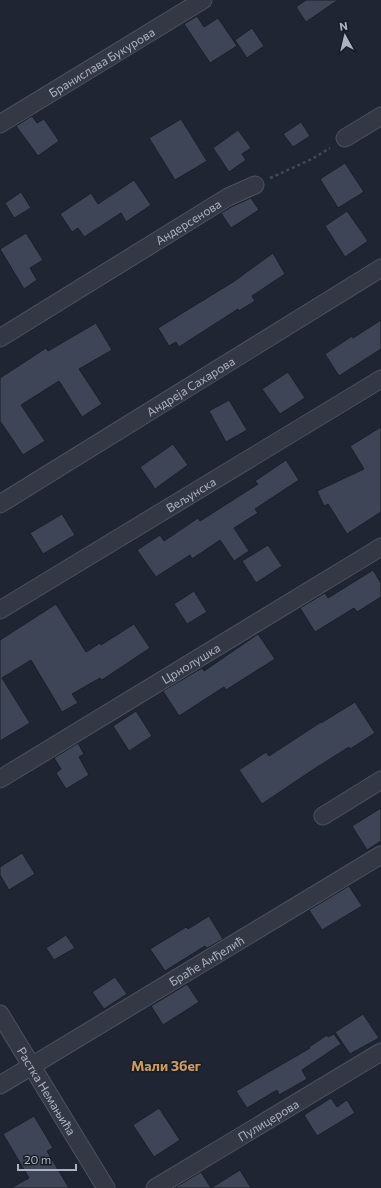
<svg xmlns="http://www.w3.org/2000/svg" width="381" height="1188" font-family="Commissioner,sans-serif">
	<rect width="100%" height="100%" fill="#202533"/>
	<path fill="#3e4556" stroke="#1a1f2b" d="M306 0H338L306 22 296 7Z
		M197 16 204 27 218 18 237 46 210 63 184 24Z
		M252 28 264 46 247 58 235 40Z
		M32 116 37 123 44 119 59 141 38 156 16 126Z
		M181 119 207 161 175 180 149 138Z
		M301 122 310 136 293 147 283 134Z
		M238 130 251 148 242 154 246 160 229 172 213 148Z
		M345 163 364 192 338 208 320 179Z
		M134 180 151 205 126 222 121 213 84 237 78 228 72 232 60 214 91 193 98 204Z
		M21 192 31 208 14 218 5 203Z
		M251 198 259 210 231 228 221 213 233 206Z
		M347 211 368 241 345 257 325 226Z
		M26 233 43 260 30 268 37 280 24 289 0 249Z
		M273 253 285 274 252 296 255 301 239 311 238 309 179 347 176 342 169 346 158 328 233 282Z
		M381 320V349L339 376 325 354 352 336 353 338Z
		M96 323 112 350 79 369 102 404 82 417 59 381 21 405 45 441 23 455 0 421V378L46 348 48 351Z
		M288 372 305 398 280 414 262 389Z
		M229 400 247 430 226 442 209 411Z
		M381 427V512L347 534 328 504 324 506 317 491 364 469 350 446Z
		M173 444 188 465 155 489 140 467Z
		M286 460 299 480 255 509 258 513 234 528 249 551 234 561 220 540 192 559 190 555 156 577 137 550 160 535 164 541 198 518 200 521 258 484 255 481Z
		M62 514 75 535 43 554 30 533Z
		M268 545 282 566 256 583 242 561Z
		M373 570 381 583V597L357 612 354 608 315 632 300 608 325 593 328 598Z
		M194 591 207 612 187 624 174 604Z
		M56 604 86 652 100 643 101 645 134 624 150 648 102 680 100 678 72 694 78 703 62 712 31 660 2 678 30 723 0 741V640Z
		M258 634 275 659 226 690 224 687 179 716 163 691 202 668 204 671Z
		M355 702 375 733 350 749 349 747 311 771 262 804 239 770 266 752 269 756 321 722V723Z
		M136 711 152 736 129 751 113 726Z
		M78 743 84 754 79 757 89 775 66 789 56 773 61 769 54 758Z
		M381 808V841L367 850 352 826Z
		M22 853 35 874 9 890 0 875V867Z
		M349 886 362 906 322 930 309 910Z
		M209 916 223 939 207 948 205 946 165 971 150 949 186 927 188 929Z
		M66 935 75 948 54 960 46 948Z
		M115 977 127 994 104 1009 92 992Z
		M187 984 199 1002 163 1025 151 1006Z
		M363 1014 379 1038 350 1054 335 1032Z
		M334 1034 341 1044 302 1070 307 1079 279 1095 277 1090 247 1108 236 1091 310 1048 309 1047 327 1035 328 1037Z
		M331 1098 337 1107 347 1100 355 1113 317 1136 304 1115Z
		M159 1108 180 1140 154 1157 133 1125Z
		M34 1116 53 1148 47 1151 69 1188H11L29 1178 3 1134Z
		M240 1170 251 1188H174L201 1172 211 1188Z"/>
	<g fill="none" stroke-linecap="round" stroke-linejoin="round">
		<g stroke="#4d525f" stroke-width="19">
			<g id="street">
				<path id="s1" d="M0 124 203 0"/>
				<path d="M345 138 381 116"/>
				<path id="s2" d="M0 338 228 197 255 185"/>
				<path id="s3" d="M0 504 381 268"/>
				<path id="s4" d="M0 610 381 379"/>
				<path id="s5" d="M0 779 381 547"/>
				<path d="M323 816 381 780"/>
				<path id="s6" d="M0 1014 106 1188"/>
				<path id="s7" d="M0 1085 381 855"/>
				<path id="s8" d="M155 1188 381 1052"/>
			</g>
		</g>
		<path stroke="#3f4d52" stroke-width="2.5" stroke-dasharray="3 3" stroke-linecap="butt" d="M270 178 312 159 330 148"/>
		<use href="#street" stroke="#333844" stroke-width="17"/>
	</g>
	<g text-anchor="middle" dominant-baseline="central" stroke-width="3" stroke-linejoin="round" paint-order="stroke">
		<g font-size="12" fill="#acb2c1" stroke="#181d28">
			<text stroke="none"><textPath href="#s1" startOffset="119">Бранислава Букурова</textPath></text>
			<text stroke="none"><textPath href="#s2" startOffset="221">Андерсенова</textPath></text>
			<text stroke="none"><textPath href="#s3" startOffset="224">Андреја Сахарова</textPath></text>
			<text stroke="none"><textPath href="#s4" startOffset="223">Вељунска</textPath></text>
			<text stroke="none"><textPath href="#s5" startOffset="223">Црнолушка</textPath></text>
			<text stroke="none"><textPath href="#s7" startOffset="241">Браће Анђелић</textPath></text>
			<text stroke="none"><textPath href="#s6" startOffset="90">Растка Немањића</textPath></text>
			<text stroke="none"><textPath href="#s8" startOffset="132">Пулицерова</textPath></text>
		</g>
		<g font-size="14" font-weight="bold" fill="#cc9b5d" stroke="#181d28">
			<text x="166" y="1065">Мали Збег</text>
		</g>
	</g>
	<g transform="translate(345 36) rotate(352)" stroke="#181d28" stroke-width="3" paint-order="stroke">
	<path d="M0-3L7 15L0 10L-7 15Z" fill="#acb2c1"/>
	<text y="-6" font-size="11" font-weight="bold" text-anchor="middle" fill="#acb2c1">N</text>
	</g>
	<path d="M18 1164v6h58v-6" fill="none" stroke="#acb2c1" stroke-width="2"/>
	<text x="24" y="1164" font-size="12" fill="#acb2c1" stroke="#181d28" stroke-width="3" paint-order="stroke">20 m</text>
</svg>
